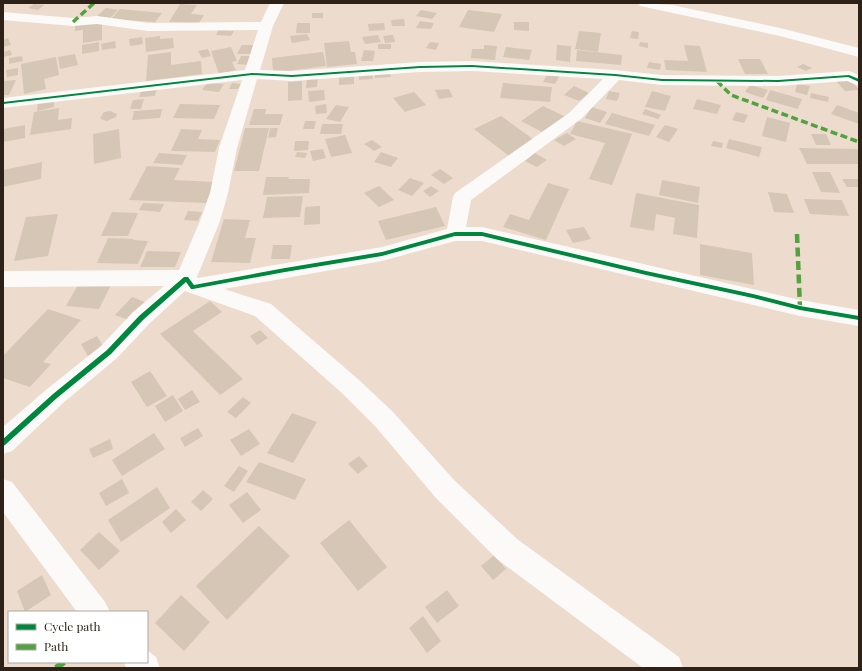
<svg xmlns="http://www.w3.org/2000/svg" width="862" height="671" font-family="'Playfair Display',serif">
	<rect width="100%" height="100%" fill="#eddccd"/>
	<path fill="#d6c6b5" d="M34 4 44 5 38 10 28 8Z
		M180 4 197 5 191 14 204 15 199 23 169 22Z
		M106 8 118 10 109 19 96 17Z
		M120 9 162 13 155 22 111 19Z
		M421 10 437 13 432 19 416 16Z
		M468 10 502 14 494 32 459 27Z
		M312 13H323V18H312Z
		M404 19 405 26H392L391 20Z
		M420 21 434 23 431 29 416 28Z
		M514 22H529V31L514 30Z
		M102 23V40L83 43V30L75 31V25Z
		M297 23H310V33H296Z
		M384 23 385 30 369 31 368 24Z
		M219 30 234 31 231 36 216 35Z
		M579 31 601 33 598 52 575 49Z
		M632 31 639 32 638 39 630 38Z
		M307 34 310 40 292 43 290 36Z
		M378 35 381 42 365 44 362 37Z
		M393 35 395 42 385 43 383 36Z
		M160 36V39L173 38 174 48 146 52 145 38Z
		M142 37 143 44 130 46 129 39Z
		M8 38 11 45 3 47V40Z
		M115 41 116 48 102 50 101 44Z
		M349 41 351 52H355L357 64 327 67 324 43Z
		M99 42V51L82 54V45Z
		M430 42 439 43 436 50 426 48Z
		M640 42 648 43V48L639 46Z
		M378 44H391V49H378Z
		M242 45H255L251 54H237Z
		M484 45 497 46 495 60 471 58 472 49H484Z
		M557 45 571 46 570 62 556 60Z
		M684 45 700 46 707 72 666 70 664 60 688 61Z
		M231 47 237 61 232 62 236 70 219 74 211 51Z
		M506 47 532 50 529 60 503 57Z
		M208 49 211 56 202 58 198 51Z
		M10 50 12 55 3 57V52Z
		M364 50 375 51 373 61H361Z
		M577 50 622 55 621 65 576 61Z
		M171 52V65L201 61 202 74 146 81 148 55Z
		M323 52 326 66 273 73 272 58Z
		M75 54 78 65 60 69 58 57Z
		M22 56 23 61 9 64V58Z
		M241 56H254L250 65 237 64Z
		M56 57 59 75 44 79 46 89 24 94 21 64Z
		M738 59H760L768 74H745Z
		M649 62 661 64 660 70 647 68Z
		M803 64 812 68 806 71 797 67Z
		M18 68V75L7 77 6 70Z
		M389 70 391 77 375 78 374 71Z
		M372 72 373 79 359 80 358 73Z
		M548 73 560 75 555 84 543 82Z
		M354 74V84L339 85V75Z
		M318 77 317 87 306 88 307 78Z
		M850 79 859 90 845 91 835 80Z
		M16 80 9 95H3V81Z
		M302 81V100L288 101V82Z
		M207 83 224 84 219 92 202 90Z
		M232 83 241 84 238 89H229Z
		M503 83 552 87 550 102 500 98Z
		M797 84 810 86 807 95 795 92Z
		M750 85 768 90 763 98 745 92Z
		M574 86 589 93 579 101 564 95Z
		M157 87 155 96 139 97 142 88Z
		M449 89 453 97 439 99 435 90Z
		M324 90 325 100 309 102 308 91Z
		M770 90 802 99 798 109 766 100Z
		M609 91 620 93 617 101 606 99Z
		M652 91 671 96 665 111 645 107Z
		M414 92 426 105 405 112 393 98Z
		M811 93 829 97 828 102 810 98Z
		M54 99V107L37 111 38 102Z
		M144 99 141 109H130L133 100Z
		M697 99 721 105 717 114 693 109Z
		M180 104 220 105 214 119 173 118Z
		M326 104 327 113 316 114 315 106Z
		M336 105 349 107 340 122 326 119Z
		M837 105 859 113V124L831 114Z
		M543 106 568 118 546 134 521 121Z
		M592 107 607 112 600 123 585 118Z
		M59 108 58 120 72 118 71 129 30 135 34 112Z
		M162 109 160 118 132 120 134 111Z
		M254 109H266L265 114H283L280 125H249Z
		M645 109 661 115 658 119 642 114Z
		M110 111 117 114 116 117 107 121 103 120 100 118 104 112Z
		M736 112 748 115 744 123 732 120Z
		M612 113 655 125 649 136 605 124Z
		M501 116 537 142 509 156 474 129Z
		M767 117 790 123 786 142 762 136Z
		M305 121H316L314 129H303Z
		M577 121 632 134 612 185 589 179 605 143 570 134Z
		M322 124H343L341 134H320Z
		M25 125V138L3 142V129Z
		M665 125 678 129 669 142 656 137Z
		M245 128H269L259 171H234Z
		M270 128H278L276 137 268 138Z
		M119 129 121 158 94 164 93 134Z
		M181 129 202 130 198 139 220 140 215 152 171 151Z
		M567 133 576 139 564 146 554 140Z
		M811 134H826L831 145H816Z
		M345 135 352 153 331 157 325 139Z
		M729 139 762 147 759 157 726 148Z
		M372 140 382 147 374 151 364 144Z
		M295 141H309L308 150 294 151Z
		M713 141 723 143 722 148 711 146Z
		M799 148 857 149 859 152V164H807Z
		M323 149 326 158 313 161 310 151Z
		M297 152 307 153 305 158 295 157Z
		M381 152 398 158 391 167 374 162Z
		M159 153 187 155 182 165 153 163Z
		M535 153 547 160 537 167 525 161Z
		M42 162 41 179 3 187V170Z
		M147 166 180 168 174 180 215 182 206 203 129 200Z
		M440 169 453 178 444 184 431 175Z
		M812 172H830L840 193 821 192Z
		M266 177H289L288 179H310L309 193 263 195Z
		M410 178 424 183 412 196 398 190Z
		M842 179H859V187H847Z
		M662 180 700 187 698 203 659 195Z
		M548 183 569 189 546 240 503 227 510 214 529 220Z
		M379 186 394 200 379 207 364 193Z
		M431 186 439 191 430 197 423 191Z
		M768 192 787 194 794 213 774 212Z
		M636 193 699 205 697 238 673 234 675 218 656 214 654 231 630 227Z
		M303 196 300 217 263 218 267 197Z
		M804 199 842 200 849 216 810 214Z
		M143 203 164 204 160 212 139 210Z
		M320 206V224L304 225 305 207Z
		M436 207 445 226 386 240 378 221Z
		M188 211 202 212 198 221 184 220Z
		M112 212 138 213 128 236H101Z
		M58 214 48 256 14 261 26 217Z
		M224 219 250 220 245 238H256L250 263 211 262Z
		M584 227 591 239 573 243 566 230Z
		M108 238 134 239 133 240 148 241 138 264 97 263Z
		M700 244 752 253 754 285 700 275Z
		M273 245H292L290 259H271Z
		M147 251 181 252 175 267H140Z
		M79 283 111 285 99 309 66 306Z
		M132 297 150 304 134 322 115 315Z
		M210 301 222 312 193 331 243 379 220 395 160 334Z
		M48 309 81 320 43 362 51 364 30 387 3 378V356Z
		M260 330 268 338 257 345 250 336Z
		M97 336 104 348 88 356 81 344Z
		M150 371 167 396 147 407 131 382Z
		M192 390 200 402 185 410 178 399Z
		M173 395 183 411 165 422 155 406Z
		M243 397 251 403 236 418 227 412Z
		M292 413 317 422 293 463 267 453Z
		M198 428 203 436 185 447 180 438Z
		M249 429 260 444 241 456 230 440Z
		M154 433 165 449 122 476 112 460Z
		M110 439 113 449 93 458 89 449Z
		M359 456 368 466 358 474 348 464Z
		M259 462 306 479 295 500 246 482Z
		M239 466 248 471 234 492 224 486Z
		M122 479 129 493 106 506 99 493Z
		M157 487 170 508 121 542 108 520Z
		M203 490 213 499 201 511 191 502Z
		M247 492 261 510 243 523 229 505Z
		M176 509 186 520 171 533 162 522Z
		M349 520 387 567 358 591 320 543Z
		M259 526 290 556 227 620 196 586Z
		M99 532 120 551 99 570 80 550Z
		M494 555 506 569 493 580 481 566Z
		M42 575 51 595 25 612 17 591Z
		M447 590 459 606 437 623 425 607Z
		M181 595 210 622 184 651 155 623Z
		M423 616 441 641 427 653 409 628Z"/>
	<g fill="none" stroke-linecap="round" stroke-linejoin="round">
		<path fill="#fcfaf8" fill-rule="evenodd" d="M270 3H284L273 26 260 70 292 71 420 62 472 61 615 70 662 75 778 76 849 71 859 75V86L847 81 778 86 662 85 619 80 581 119 471 200 466 227H482L800 300 859 310V326L800 316 482 241H455L382 261 224 289 271 304 359 380 393 412 454 480 517 539 679 657 683 668H643L497 559 436 498 375 426 343 394 255 316 185 291 149 324 117 358 63 403 12 451 3 454V427L47 389 101 346 133 312 164 286 3 287V271L179 270 200 221 210 193 219 148 242 80 3 108V98L245 70 258 30 148 31 97 24 73 26 3 20V12L73 18 97 16 148 23 261 22ZM472 71 603 79 569 113 455 193 453 197 447 229 382 247 198 278 197 277 220 221 228 193 237 148 257 79 292 81 420 72Z
			M638 3 672 5 780 28 859 48V57L780 36 645 7 640 6Z
			M3 479 12 482 105 602 110 612H77L3 512Z
			M147 650 156 657 160 668H126L124 662H147Z"/>
		<path stroke="#52a240" stroke-width="3.5" stroke-dasharray="7 3.5" stroke-linecap="butt" d="M73 22 94 3
			M717 81 731 95 859 142"/>
		<path stroke="#52a240" stroke-width="4.5" stroke-dasharray="9 4.5" stroke-linecap="butt" d="M797 234 800 308"/>
		<path stroke="#52a240" stroke-width="6" stroke-dasharray="12 6" stroke-linecap="butt" d="M56 668 64 662"/>
		<g stroke="#fff" stroke-width="2">
			<path id="cycleway" d="M472 65 615 74 662 79 778 80 849 75 859 79V82L848 77 778 82 662 81 615 76 472 67 420 68 292 77 252 75 3 104V102L252 73 292 75 420 66Z
				M455 232H482L646 271 753 294 800 306 859 316V320L800 310 753 298 646 275 482 236H455L382 256 285 272 193 289H191L186 282 143 320 111 354 57 398 5 445 3 446V439L53 394 107 350 139 316 184 277H188L194 285 285 268 382 252Z"/>
		</g>
		<use href="#cycleway" fill="#00873e" fill-rule="evenodd"/>
	</g>
	<rect width="862" height="671" fill="none" stroke="#2e2218" stroke-width="8"/>
	<rect x="8" y="611" width="140" height="52" fill="#ffffff" stroke="#aba7a3"/>
	<rect x="16" y="624" width="20" height="6" fill="#00873e" stroke="#aba7a3"/>
	<text x="44" y="631" font-size="12" fill="#2e2218">Cycle path</text>
	<rect x="16" y="644" width="20" height="6" fill="#52a240" stroke="#aba7a3"/>
	<text x="44" y="651" font-size="12" fill="#2e2218">Path</text>
</svg>
